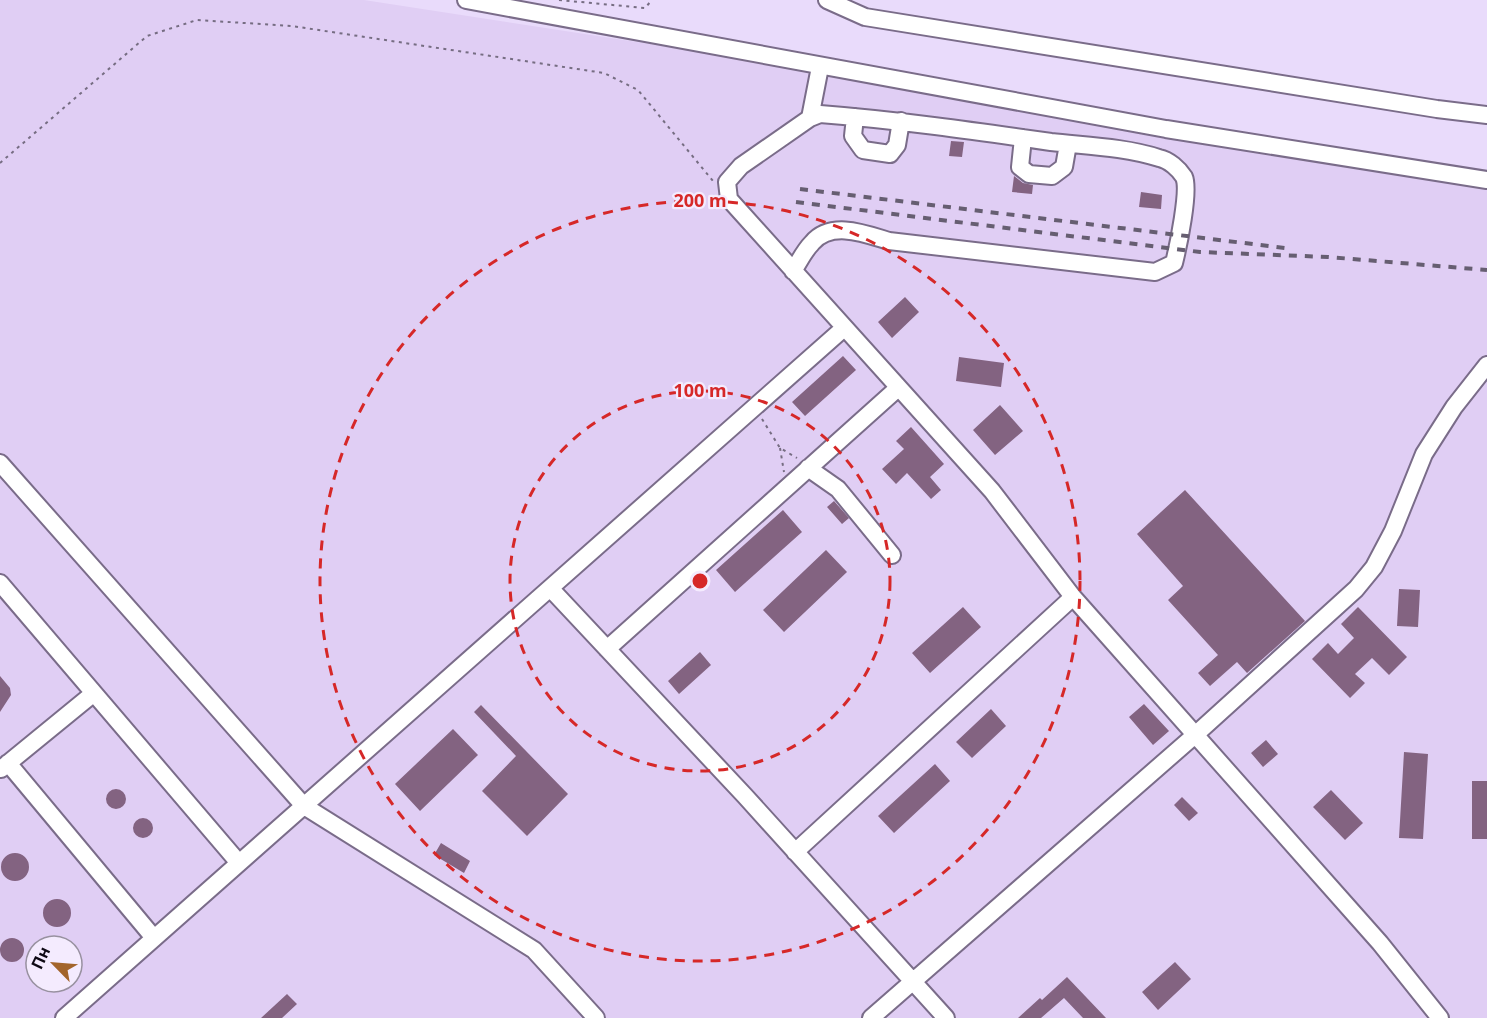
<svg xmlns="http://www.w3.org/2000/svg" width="1487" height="1018" font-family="'Noto Sans',sans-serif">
	<rect width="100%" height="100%" fill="#e9dbfb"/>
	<path fill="#e0cef4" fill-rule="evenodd" d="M0 0H364L1487 173V1018H0ZM36 946H72V982H36Z"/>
	<path fill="#836381" d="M951 141 964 142 962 157 949 156Z
		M1014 176 1023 183 1033 185 1032 194 1012 192Z
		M1141 192 1162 195 1161 209 1139 207Z
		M905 297 919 312 892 338 878 322Z
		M843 356 856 370 805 416 792 402Z
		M959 357 1004 363 1001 387 956 381Z
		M1000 405 1023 431 995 455 973 430Z
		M911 427 944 464 930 477 941 490 931 499 907 473 896 484 882 469 904 449 896 441Z
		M1185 490 1305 621 1247 673 1237 662 1210 686 1198 673 1218 655 1168 600 1183 586 1137 534Z
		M834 501 849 518 842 524 827 507Z
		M783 510 802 532 735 592 716 570Z
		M826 550 847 572 784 632 763 610Z
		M1399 589 1420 590 1418 627 1397 626Z
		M963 607 981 627 930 673 912 653Z
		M1358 607 1407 657 1389 675 1372 658 1355 674 1365 683 1350 698 1312 659 1328 643 1338 654 1354 638 1341 624Z
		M700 652 711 665 679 694 668 681Z
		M0 676 10 688 11 695 0 712Z
		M1144 704 1169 731 1153 745 1129 717Z
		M481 705 568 794 527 836 482 791 516 756 474 712Z
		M991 709 1006 726 972 758 956 742Z
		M453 729 478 755 420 811 395 784Z
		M1266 740 1278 754 1263 767 1251 753Z
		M1404 752 1428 754 1423 839 1399 838Z
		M935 764 950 781 894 833 878 816Z
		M1472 781H1487V839H1472Z
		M106 799a10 10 0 1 1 20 0a10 10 0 1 1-20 0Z
		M1331 790 1363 823 1345 840 1313 807Z
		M1182 797 1198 813 1189 821 1174 805Z
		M133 828a10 10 0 1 1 20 0a10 10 0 1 1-20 0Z
		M441 843 470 861 464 873 434 855Z
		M1 867a14 14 0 1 1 28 0a14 14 0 1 1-28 0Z
		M43 913a14 14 0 1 1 28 0a14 14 0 1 1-28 0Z
		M0 950a12 12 0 1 1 24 0a12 12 0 1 1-24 0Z
		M1175 962 1191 979 1158 1010 1142 992Z
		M1067 977 1106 1018H1083L1064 998 1041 1018H1018L1040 998 1042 1000Z
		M287 994 297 1004 282 1018H261Z"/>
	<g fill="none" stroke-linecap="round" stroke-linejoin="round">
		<g stroke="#7a6c89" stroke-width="20">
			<path id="minor" d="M466 0 1166 129 1487 180
				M827 0 865 17 1437 109 1487 115
				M855 117 853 136 863 150 890 154 897 145 901 121
				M810 118 820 67
				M1023 138 1020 167 1029 174 1052 176 1064 167 1068 144
				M793 271C799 262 804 251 812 243 831 220 866 234 889 241L1155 272 1174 263C1178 247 1190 190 1184 177 1179 169 1169 160 1159 158 1125 147 1087 146 1051 142 974 131 897 120 820 114L810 118 741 166 727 182 729 199 992 491 1073 597 1380 943 1440 1018
				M0 463 304 806 534 950 596 1018
				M808 468 838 489 892 555
				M0 583 239 863
				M550 588 745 796 946 1018
				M607 649 898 388
				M8 763 154 938
				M1 769 94 693
				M795 852 1073 597
				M64 1018 844 328
				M871 1018 1195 735 1356 589 1374 567 1393 531 1424 454 1454 407 1487 365"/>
		</g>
		<path stroke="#766d82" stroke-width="2" stroke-dasharray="3 4.5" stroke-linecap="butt" d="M559 0 645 8 652 0
			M0 163 147 36 197 20 292 26 604 73 638 90 713 181
			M762 419 780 448 797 458
			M780 448 784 472"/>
		<use href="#minor" stroke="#fff" stroke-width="16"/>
		<path stroke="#665e71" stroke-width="4" stroke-dasharray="8 8" stroke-linecap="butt" d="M800 189 1285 248
			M796 202 1200 252 1328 257 1487 270"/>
	</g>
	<g fill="none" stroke="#d62828" stroke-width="3" stroke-dasharray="10 8">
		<circle cx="700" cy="581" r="190"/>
		<circle cx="700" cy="581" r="380"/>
	</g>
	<circle cx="700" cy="581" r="9" fill="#d62828" stroke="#f4ebfe" stroke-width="3"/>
	<g font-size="18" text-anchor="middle" font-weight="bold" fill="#d62828" stroke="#f4ebfe" stroke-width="4.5" stroke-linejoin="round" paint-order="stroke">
		<text x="700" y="207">200 m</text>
		<text x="700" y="397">100 m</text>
	</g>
	<g transform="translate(54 964) rotate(295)"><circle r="28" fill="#f4ebfe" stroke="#9891a0" stroke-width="1.5"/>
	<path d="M0-4.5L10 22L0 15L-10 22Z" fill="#a3642b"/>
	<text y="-9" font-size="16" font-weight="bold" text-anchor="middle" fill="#0e0914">Пн</text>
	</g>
</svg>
